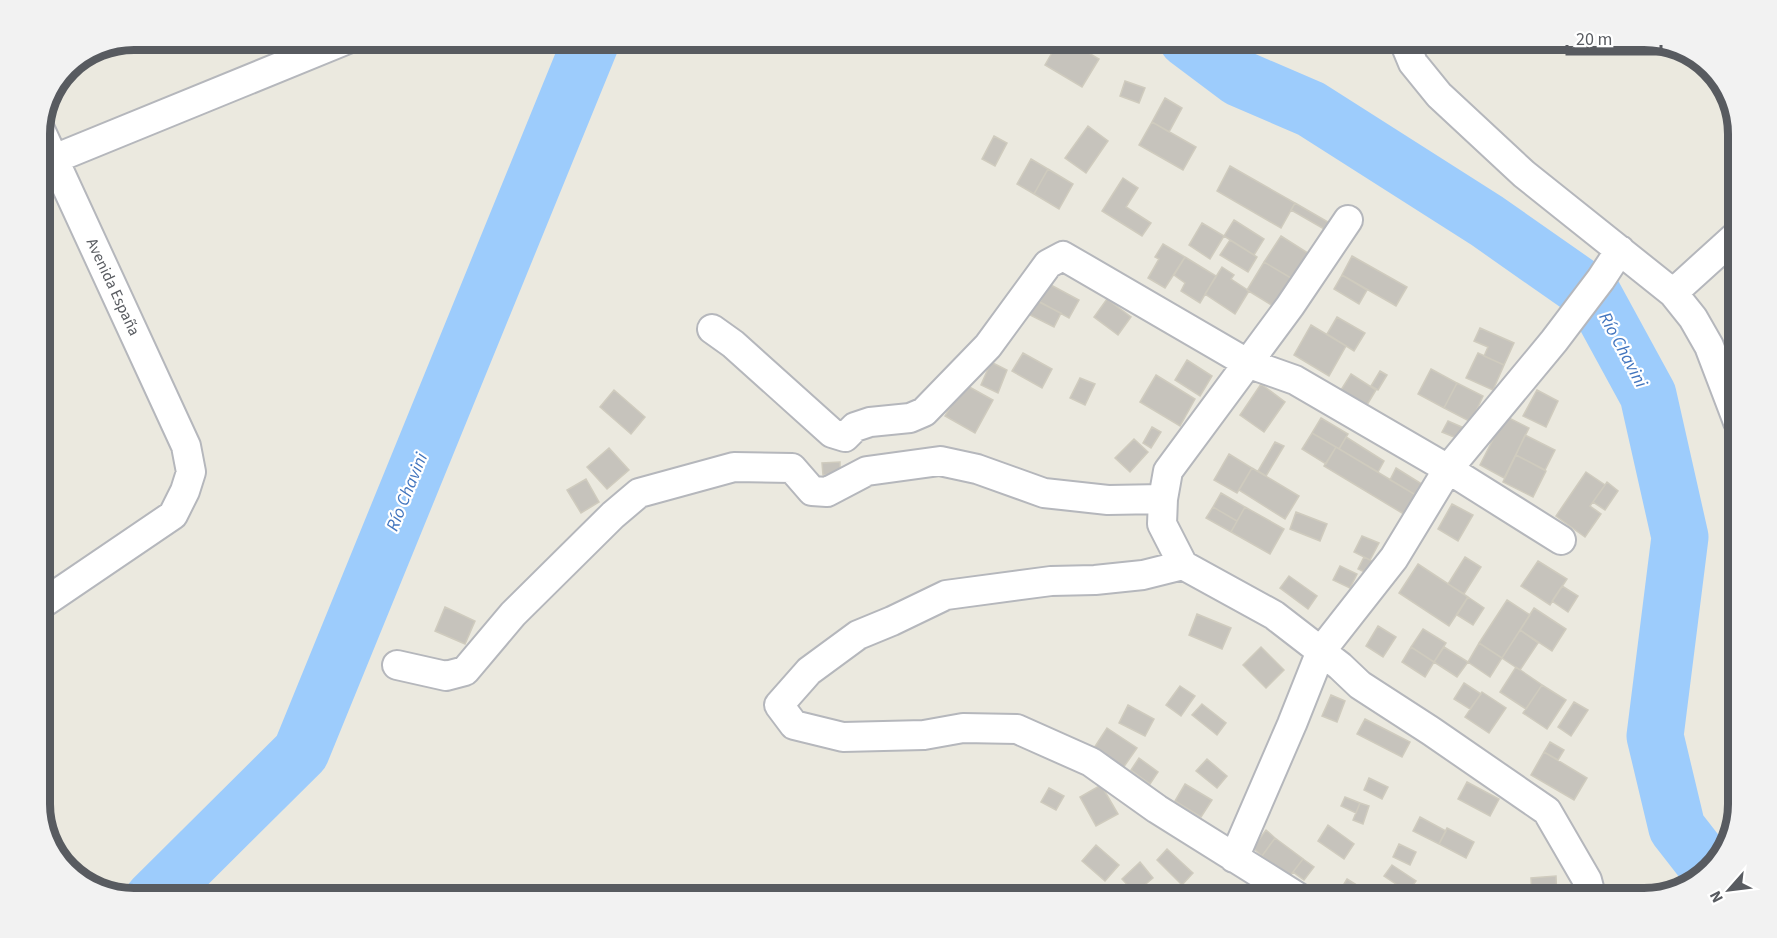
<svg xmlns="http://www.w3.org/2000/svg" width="1777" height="938" font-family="'Source Sans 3',sans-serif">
	<rect width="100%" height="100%" fill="#ebe9df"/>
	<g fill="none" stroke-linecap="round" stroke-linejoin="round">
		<path stroke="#9dccfc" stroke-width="57" d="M1187 39 1239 78 1311 109 1487 221 1594 296 1648 395 1680 537 1655 736 1677 828 1709 869
			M153 899 301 752 592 39"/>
	</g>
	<path fill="#c6c3bc" stroke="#cfcbbe" stroke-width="1.5" d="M1060 39H1065L1099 59 1082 87 1045 65Z
		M1125 81 1145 88 1139 103 1120 96Z
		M1165 98 1182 108 1169 132 1152 122Z
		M1152 122 1196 147 1183 170 1139 145Z
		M1088 126 1108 141 1086 173 1065 158Z
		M994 136 1007 143 995 166 982 159Z
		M1031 159 1048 169 1034 194 1017 184Z
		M1230 166 1295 203 1281 228 1217 191Z
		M1048 169 1073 184 1059 209 1034 194Z
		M1123 178 1138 188 1126 207 1151 223 1142 236 1102 211Z
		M1295 203 1328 222 1324 229 1291 210Z
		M1234 220 1264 239 1254 255 1224 236Z
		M1202 223 1224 236 1210 259 1189 245Z
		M1281 236 1311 255 1296 281 1264 262Z
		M1230 240 1257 257 1248 272 1220 255Z
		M1163 244 1185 257 1165 288 1148 278 1159 259 1155 257Z
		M1352 256 1407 287 1396 306 1342 275Z
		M1185 257 1216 276 1200 303 1181 291 1185 283 1174 275Z
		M1264 262 1296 281 1278 309 1247 290Z
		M1222 267 1234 275 1231 279 1249 291 1235 314 1205 294Z
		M1342 275 1367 290 1359 304 1334 289Z
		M1049 284 1079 300 1069 318 1040 302Z
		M1033 299 1061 313 1054 327 1026 313Z
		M1107 299 1131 317 1118 335 1094 317Z
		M1337 317 1365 333 1354 351 1327 334Z
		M1311 325 1346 346 1329 376 1294 355Z
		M1480 328 1514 343 1504 365 1484 356 1488 347 1474 341Z
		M1023 353 1052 369 1042 388 1012 371Z
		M1478 353 1504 365 1493 390 1466 378Z
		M1187 360 1212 376 1200 396 1175 380Z
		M991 362 1007 370 998 393 981 385Z
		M1431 369 1457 383 1444 408 1418 394Z
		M1380 371 1387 375 1378 390 1371 386Z
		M1351 374 1376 390 1367 405 1341 390Z
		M1156 375 1195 399 1180 426 1140 402Z
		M1080 378 1095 384 1085 405 1070 398Z
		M1457 383 1483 396 1471 422 1444 408Z
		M964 384 993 400 975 433 945 416Z
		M1261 384 1285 402 1264 432 1240 415Z
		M614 390 645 417 631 434 600 407Z
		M1537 390 1558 401 1546 427 1523 416Z
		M1505 416 1529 428 1504 478 1480 465Z
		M1321 418 1348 434 1339 449 1312 433Z
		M1448 421 1464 428 1459 439 1442 432Z
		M1152 427 1161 432 1151 448 1143 443Z
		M1312 433 1336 447 1326 464 1302 449Z
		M1525 435 1555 450 1545 470 1516 455Z
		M1346 437 1384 461 1378 472 1339 449Z
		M1134 439 1148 452 1130 472 1115 458Z
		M1275 442 1284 446 1266 476 1258 471Z
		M1336 447 1419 497 1407 516 1324 466Z
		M609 448 629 470 607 489 587 467Z
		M1229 454 1252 468 1237 493 1214 480Z
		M1516 455 1546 471 1533 497 1503 482Z
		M840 462V474L823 475 822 463Z
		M1252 468 1299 496 1285 519 1239 490Z
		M1396 468 1425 486 1419 497 1390 480Z
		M1586 472 1605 485 1590 506 1601 514 1585 537 1556 516Z
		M586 479 599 502 581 513 567 490Z
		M1607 482 1618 491 1605 510 1593 502Z
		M1221 493 1245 507 1237 521 1213 507Z
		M1452 504 1473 515 1458 541 1438 529Z
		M1213 507 1237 521 1231 532 1206 518Z
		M1245 507 1284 529 1270 554 1231 532Z
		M1296 512 1327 524 1320 541 1290 529Z
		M1362 536 1379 543 1370 560 1354 552Z
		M1364 557 1380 565 1375 577 1358 569Z
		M1465 557 1481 567 1464 594 1448 584Z
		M1538 561 1567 579 1550 605 1521 586Z
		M1418 564 1468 597 1449 626 1399 593Z
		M1340 566 1357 574 1350 588 1333 580Z
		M1289 576 1317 596 1308 609 1280 588Z
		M1562 586 1578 596 1568 612 1552 601Z
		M1468 597 1484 608 1473 625 1457 615Z
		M1507 600 1530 615 1502 658 1479 643Z
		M445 607 475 621 465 644 435 631Z
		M1534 608 1566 629 1552 651 1520 630Z
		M1197 614 1231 628 1222 649 1189 635Z
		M1378 626 1396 637 1383 657 1366 646Z
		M1423 629 1446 643 1434 662 1411 647Z
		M1520 630 1538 643 1520 670 1502 658Z
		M1479 643 1502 658 1490 677 1468 662Z
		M1261 647 1284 670 1266 688 1243 665Z
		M1411 647 1434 662 1425 677 1402 662Z
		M1444 647 1468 662 1457 677 1434 662Z
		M1516 667 1542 685 1526 709 1500 692Z
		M1464 683 1481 694 1470 709 1454 699Z
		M1542 685 1566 700 1547 729 1523 713Z
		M1180 686 1195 696 1181 716 1166 705Z
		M1482 692 1506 708 1489 733 1465 717Z
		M1331 695 1345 701 1337 722 1322 716Z
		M1574 702 1588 710 1571 736 1558 727Z
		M1202 704 1226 723 1217 735 1192 715Z
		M1128 705 1154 719 1145 736 1119 723Z
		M1365 719 1410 742 1402 757 1357 734Z
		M1107 728 1137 748 1123 768 1094 748Z
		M1550 742 1564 750 1558 760 1544 752Z
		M1544 752 1587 778 1574 800 1531 775Z
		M1139 758 1158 772 1150 784 1131 770Z
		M1207 759 1227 776 1217 788 1196 771Z
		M1369 778 1388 787 1382 799 1364 790Z
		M1467 782 1499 799 1490 816 1458 799Z
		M1185 784 1212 800 1201 817 1175 801Z
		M1101 785 1118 814 1096 826 1080 797Z
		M1049 788 1064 796 1056 810 1041 802Z
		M1345 797 1360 803 1356 813 1341 806Z
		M1360 803 1369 806 1363 824 1353 820Z
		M1420 817 1446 831 1439 844 1413 831Z
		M1328 825 1354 844 1344 859 1318 841Z
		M1447 828 1474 842 1466 858 1439 844Z
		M1266 830 1275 838 1262 856 1253 848Z
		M1275 838 1303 859 1290 876 1262 856Z
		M1399 844 1416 852 1410 865 1393 857Z
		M1096 845 1119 865 1105 881 1082 861Z
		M1167 849 1193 873 1182 885 1157 860Z
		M1303 859 1314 867 1304 880 1293 872Z
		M1140 862 1153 878 1135 893 1122 879Z
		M1392 865 1416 881 1408 892 1384 876Z
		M1556 876 1557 899H1532L1531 878Z
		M1347 879 1376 897 1375 899H1335Z"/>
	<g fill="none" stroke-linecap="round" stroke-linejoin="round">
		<g stroke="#b5b7bc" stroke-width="32">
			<path id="minor" d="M1403 39 1413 63 1439 95 1524 174 1673 293 1693 318 1709 346 1738 422
				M54 159 348 39
				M1673 293 1738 234
				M712 329 733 344 832 433 845 437 855 427 870 422 910 418 924 412 988 346 1048 264 1063 256 1247 363 1295 380 1448 469 1561 540
				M1183 565 1162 524 1163 499 1168 471 1290 306 1348 220
				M39 606 173 515 185 491 191 472 186 446 39 127
				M397 665 446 676 465 671 513 614 613 515 639 493 734 467 792 468 812 491 827 492 867 471 940 461 977 469 1044 493 1108 500 1163 499
				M1234 858 1292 724 1321 651 1394 558 1448 469 1554 341 1601 279 1620 250
				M1301 899 1157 809 1091 762 1017 729 963 728 924 735 843 737 794 725 779 705 809 671 858 635 892 621 946 595 1051 581 1095 580 1143 575 1183 565 1274 615 1340 666 1360 685 1431 731 1547 811 1587 880 1592 899"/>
		</g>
		<use href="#minor" stroke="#fff" stroke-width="28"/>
	</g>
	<g text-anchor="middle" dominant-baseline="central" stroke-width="4.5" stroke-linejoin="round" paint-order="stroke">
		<g font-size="16" fill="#585b60" stroke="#fff">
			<text transform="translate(113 287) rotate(65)">Avenida España</text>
		</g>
		<g font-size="18" font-style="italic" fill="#4275be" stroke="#fff">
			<text transform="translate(1623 350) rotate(62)">Río Chavini</text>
			<text transform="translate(407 492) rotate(-68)">Río Chavini</text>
		</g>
	</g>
	<path d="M0 0H1777V938H0ZM134 50H1644A84 84 0 0 1 1728 134V804A84 84 0 0 1 1644 888H134A84 84 0 0 1 50 804V134A84 84 0 0 1 134 50Z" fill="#f2f2f2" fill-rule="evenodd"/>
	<path fill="none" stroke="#585b60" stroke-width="8" d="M134 50H1644A84 84 0 0 1 1728 134V804A84 84 0 0 1 1644 888H134A84 84 0 0 1 50 804V134A84 84 0 0 1 134 50Z"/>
	<g transform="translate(1729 890) rotate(242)" stroke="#ffffff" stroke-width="4.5" paint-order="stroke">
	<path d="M0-4.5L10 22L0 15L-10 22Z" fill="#585b60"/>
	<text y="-9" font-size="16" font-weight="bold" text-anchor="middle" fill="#585b60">N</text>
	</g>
	<path d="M1567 45v9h94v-9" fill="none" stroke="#585b60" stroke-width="3"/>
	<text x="1576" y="45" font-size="18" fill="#585b60" stroke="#ffffff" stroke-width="4.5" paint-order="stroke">20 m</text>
</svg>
